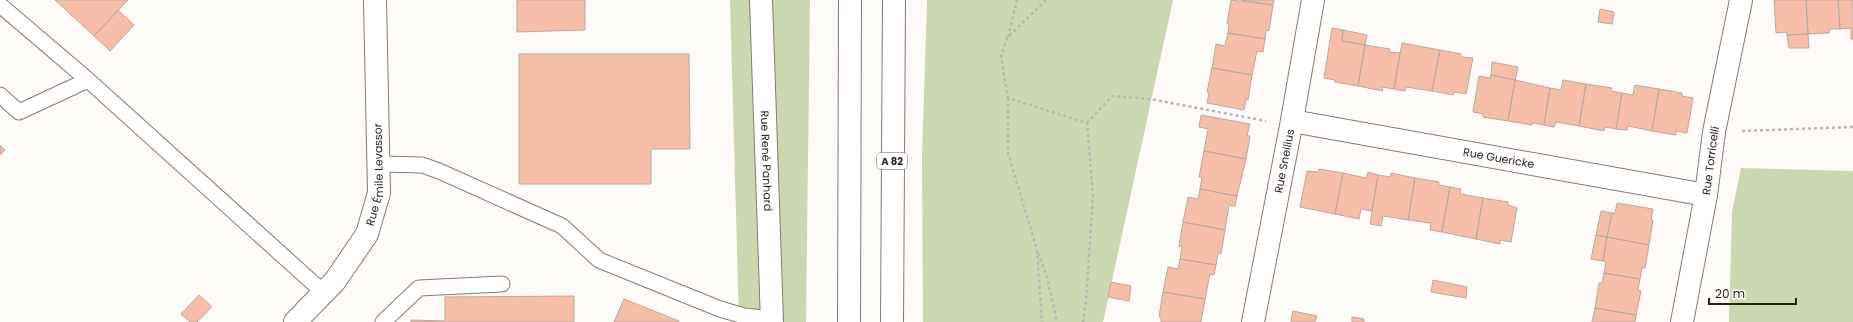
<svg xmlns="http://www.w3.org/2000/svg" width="1853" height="322" font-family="Poppins,sans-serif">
	<rect width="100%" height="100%" fill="#fefaf8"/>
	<path fill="#cbd7b0" d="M730 0H810L806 322H739Z
		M927 0H1173L1103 322H923L922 157Z
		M1741 168 1853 171V322H1729L1732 212Z"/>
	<path fill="#f6bea8" stroke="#bba7a0" d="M55 0H128L94 36Z
		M517 0H585V30L517 32Z
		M1231 0 1273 5 1269 31 1266 30 1265 39 1228 33 1229 24 1227 23Z
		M1241 0H1274L1273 5Z
		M1774 0H1806L1808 34 1787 35V32L1776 33Z
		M1806 0H1838L1840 29H1830L1829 33 1808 34Z
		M1838 0H1853V39H1851V28L1840 29Z
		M1600 9 1614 12 1612 24 1598 22Z
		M118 10 134 25 110 51 94 36Z
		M1332 28 1343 30 1342 41 1365 45 1358 86 1335 82V80L1324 78Z
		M1343 30 1367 35 1365 45 1342 41Z
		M1228 33 1265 39 1263 52 1257 51 1252 75 1212 68 1216 44 1225 46Z
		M1808 34 1809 48H1789L1787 35Z
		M1402 43 1440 50 1432 91 1406 87 1405 91 1394 89Z
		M1365 45 1390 49 1389 52 1400 53 1394 89 1382 87 1383 91 1358 86Z
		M1440 50 1461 54V57L1473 58 1466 94 1454 92 1453 95 1432 91Z
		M519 54H689L690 149H651V184H519Z
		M1492 62 1518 67 1515 80 1491 75Z
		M1212 68 1252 75 1248 100 1246 99 1244 110 1207 103 1209 93 1207 92Z
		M1491 75 1515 80 1508 121 1483 117V114L1473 112 1479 76 1490 78Z
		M1515 80 1550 88 1544 125 1532 123V125L1508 121Z
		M1563 80 1586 84 1579 126 1556 122 1554 127 1544 125 1550 88 1561 90Z
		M1586 84 1612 88 1611 91 1622 93 1616 129 1605 127 1604 131 1579 126Z
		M1635 85 1659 89 1652 131 1628 126 1627 130 1616 129 1622 93 1633 95Z
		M1659 89 1682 93V96L1693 98 1687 133 1676 131V135L1652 131Z
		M1201 115 1250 124 1247 136H1250L1246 159 1204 151 1208 129 1199 127Z
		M0 145 5 150 0 155Z
		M1204 151 1246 159 1237 196 1200 189 1202 177H1199Z
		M1319 169 1343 173 1335 214 1300 207 1307 171 1318 172Z
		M1368 172 1378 175 1372 211 1361 209 1359 219 1335 214 1343 173 1366 178Z
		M1391 173 1415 178 1408 220 1383 216 1381 226 1370 224 1378 175 1390 177Z
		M1415 178 1439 182V185L1450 187 1442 232 1430 230 1431 223 1408 220Z
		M1450 187 1461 189 1460 194 1483 198 1476 239 1442 232Z
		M1200 189 1237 196 1235 206 1229 205 1225 230 1183 222 1188 197 1198 199Z
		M1483 198 1508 202V205L1517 208 1511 242 1500 240V244L1476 239Z
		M1617 203 1653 209 1651 220H1653L1649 245 1607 237 1612 213H1615Z
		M1601 211 1612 213 1607 237 1596 235Z
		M1183 222 1225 230 1221 254 1218 253 1216 265 1180 259 1182 247 1179 246Z
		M1596 235 1607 237 1603 261 1591 259Z
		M1607 237 1649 245 1645 268H1642L1640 279 1604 273 1606 262 1603 261Z
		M1180 259 1216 265 1214 275 1210 274 1205 299 1163 292 1168 267 1178 269Z
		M1604 273 1640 279 1638 290 1641 291 1636 315 1595 308 1599 283H1602Z
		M1433 280 1467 287 1466 298 1431 292Z
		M1111 282 1131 286 1129 301 1108 297Z
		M1163 292 1205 299 1201 322H1161V317H1159Z
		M199 295 212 307 197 322H190L181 314Z
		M574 296V322H411V320L445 321V297Z
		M624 299 679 321V322H614Z
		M1595 308 1636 315 1635 322H1592Z
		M1293 311 1317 316 1315 322H1291Z
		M1352 317 1364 319V322H1352Z"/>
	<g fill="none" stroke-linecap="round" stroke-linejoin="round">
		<g stroke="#89786f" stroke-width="17">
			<path id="lane" d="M0 5 88 80
				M0 95 19 112 88 80 323 292
				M379 164 422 165 439 171 562 226 599 260 720 309 744 316 772 319
				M383 322 419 288 502 284"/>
		</g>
		<g stroke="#89786f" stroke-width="24">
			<g id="street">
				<path id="s1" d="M761 0 772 322"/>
				<path id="s2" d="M1292 121 1706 195"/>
				<path id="s3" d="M295 322 335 281 367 234 379 193 375 0"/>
				<path id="s4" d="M1253 322 1291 126 1313 0"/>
				<path id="s5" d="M1682 322 1706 195 1714 132 1741 0"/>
			</g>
		</g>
		<g stroke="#89786f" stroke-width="24">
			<path id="highway" d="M849 322 850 0
				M892 322 894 0"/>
		</g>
		<path stroke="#b9b4b2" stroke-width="2.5" stroke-dasharray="3 3" stroke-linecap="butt" d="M1046 0 1007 38 1001 57 1008 98 1087 123 1093 196 1086 301 1083 322
			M1008 37 1017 0
			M1008 98V153L1037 250 1042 322
			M1087 123 1112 96 1150 99 1266 121
			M1742 131 1853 127
			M1038 253 1047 277 1057 322"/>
		<use href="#lane" stroke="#fff" stroke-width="15"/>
		<use href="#street" stroke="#fff" stroke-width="22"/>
		<use href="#highway" stroke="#fff" stroke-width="22"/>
	</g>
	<g text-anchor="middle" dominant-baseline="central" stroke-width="4" stroke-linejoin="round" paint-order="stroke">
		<rect fill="#fff" stroke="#686461" stroke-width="1" x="877" y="153" width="30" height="16" rx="3"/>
		<g font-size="10" font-weight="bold" fill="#28211d">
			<text x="892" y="161">A 82</text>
		</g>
		<g font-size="11" fill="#28211d" stroke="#fff">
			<text stroke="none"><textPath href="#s2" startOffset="210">Rue Guericke</textPath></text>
			<text stroke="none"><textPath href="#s1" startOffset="161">Rue René Panhard</textPath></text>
			<text stroke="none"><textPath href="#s4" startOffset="164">Rue Snellius</textPath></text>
			<text stroke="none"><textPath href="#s5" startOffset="164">Rue Torricelli</textPath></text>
			<text stroke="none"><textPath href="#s3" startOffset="175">Rue Émile Levassor</textPath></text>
		</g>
	</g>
	<path d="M1709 298v6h87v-6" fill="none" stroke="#28211d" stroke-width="2"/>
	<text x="1715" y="298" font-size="12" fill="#28211d" stroke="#ffffff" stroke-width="3" paint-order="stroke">20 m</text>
</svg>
